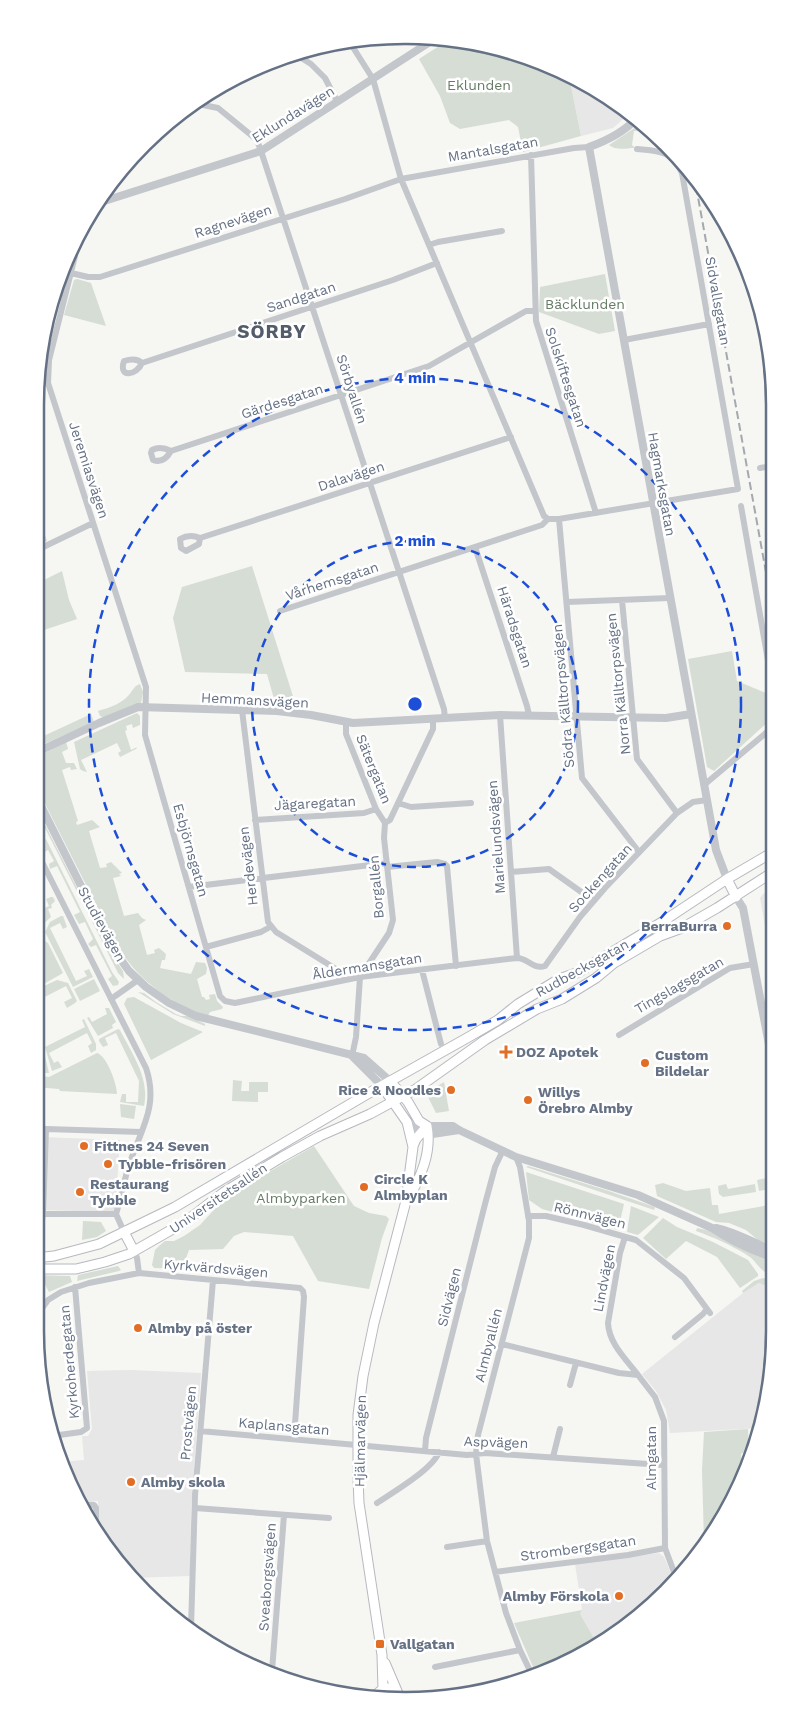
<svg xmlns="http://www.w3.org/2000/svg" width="810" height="1736" font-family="'Work Sans',sans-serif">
	<rect width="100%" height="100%" fill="#f6f6f3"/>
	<path fill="#e6e7e6" d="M569 76 630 111 631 112 613 128 581 136Z
		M774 887V976L760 898 763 894Z
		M41 1137 120 1140 115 1212 38 1210Z
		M759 1283 775 1289V1331L768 1403 760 1428 670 1433 666 1410 656 1391 642 1374 743 1293Z
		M130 1370 201 1373 191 1509 190 1576 131 1578 127 1575 99 1536 98 1501 78 1502 55 1450 53 1439 58 1438 61 1462 84 1460 82 1436H88L92 1429 87 1371Z
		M659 1553 664 1557 675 1582 598 1645 580 1614 582 1609 575 1564Z"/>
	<path fill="#d6ddd4" d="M450 39C491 43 533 55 569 76L581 136 523 152 518 127 509 120 460 129 450 123 440 96 419 59Z
		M639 125 640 131H634L632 145 635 148C626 148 616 151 609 145Z
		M605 274 615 331 599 334 539 312 540 287Z
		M77 279 91 283 106 326 64 315 74 280Z
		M35 505 47 541 40 545 37 540 43 537 37 524 35 525Z
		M252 566 297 709 276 706 267 674 185 672 173 618 182 587Z
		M62 571 69 600 77 619 35 633V611L45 606 36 584Z
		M732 651 737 681 766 693 771 719 714 771 707 767 688 659Z
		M140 684 143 692 141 703 132 705 105 718 100 716 98 711C108 708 118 705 126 698 132 693 133 686 140 684Z
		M137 713 140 716V725L133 728 132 724 126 726 127 730 125 731 131 750 137 747 136 749 120 757 118 753 121 751 117 743 81 760 87 772 83 771 80 769 74 742Z
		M91 714 94 722 35 748V740Z
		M66 742 68 749 62 752 66 763H74L77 769 71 770 70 767 62 770 78 821 76 822 77 825 92 820 100 827 89 831 100 868 107 867 106 864 111 862 122 873 119 874 121 876 113 878 124 916 138 913 142 918 146 920 139 925 147 955 155 953 154 950 159 948 166 954 165 960H162L160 968 191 974 196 962 205 963 207 968 206 974 197 979 202 997H204L206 1000 210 999 209 995 215 994 217 1001 223 1007 222 1009 210 1012 206 1019C165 997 136 981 113 938L35 784V758Z
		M35 805 108 949 123 971 124 979 118 973 35 808Z
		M46 839 112 972 119 982 118 985 113 986 108 979 112 976 96 945 91 947 88 944 93 939 85 922 79 924 74 915 80 912 57 866 50 869 49 864 54 861 48 850 43 853 38 843Z
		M51 897H53L55 901 51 905 52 908 48 909 51 917 42 925 35 912 49 906 46 899Z
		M61 916H63L67 927 63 929 60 923 50 928 76 981 87 976 84 971 89 969 93 977 73 987 45 932 50 922Z
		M45 941 48 943 63 973 35 989V946Z
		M94 979 100 991 80 1001 74 989Z
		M57 980 68 983 77 1001 75 1003 67 1008 64 1002 72 998 66 986 35 1002V990Z
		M138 992 144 993 156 1002 176 1014 181 1016H189L205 1024V1026L173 1014Z
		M134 997 181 1023 203 1032 151 1060 124 1004 127 998Z
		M105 1008H109L116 1022 112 1025 113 1028 98 1036 87 1018 89 1017 92 1022 107 1014Z
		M84 1019 96 1044V1050L91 1053 88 1046 92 1043 87 1033 49 1053 54 1063 58 1061 62 1067 52 1071 45 1047 85 1027 82 1020Z
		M118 1029 120 1030C132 1054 150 1078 144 1106L120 1102 122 1094H126V1102H138L139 1081 116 1033 105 1038 108 1045 103 1047 99 1041V1039Z
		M35 1042 39 1050 43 1048 49 1073H43L35 1070Z
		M97 1053C107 1056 117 1084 117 1094L60 1091 59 1089 35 1087V1073L41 1076 49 1077Z
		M233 1080 242 1081 241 1091H249V1082H268V1092H258V1102L232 1101Z
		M444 1082 449 1111 436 1113 427 1095V1092Z
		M120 1104 136 1106 134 1119 121 1117Z
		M314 1146 354 1206 369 1213 386 1216 389 1219 382 1238 369 1289 318 1281 293 1236 244 1232 234 1236 223 1249 189 1250 182 1269 154 1268 152 1265 155 1250 159 1246 165 1241H174L184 1236 200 1225 222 1201 234 1192Z
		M528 1166 606 1190 655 1207 654 1210 526 1167Z
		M526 1172 624 1204 618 1230 542 1209 529 1200Z
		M771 1177 773 1180 774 1188 759 1191 757 1180Z
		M663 1183 686 1191 710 1188 712 1205H718L719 1214 775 1204V1246L758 1240 746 1230 729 1223 716 1222 657 1196 655 1185Z
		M726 1184 728 1189 755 1184 756 1192 723 1197 719 1194 718 1186Z
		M631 1206 659 1217 638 1235 627 1232Z
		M663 1218 677 1227 713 1242 748 1260 758 1274V1276L740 1288 717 1257 686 1241 666 1259 643 1238Z
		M83 1221 101 1222 106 1231 97 1237 82 1240Z
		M697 1228 710 1231 775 1260V1275C758 1273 759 1262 747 1255 731 1245 713 1237 696 1231Z
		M118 1266 121 1270 119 1271 77 1281 78 1275Z
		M35 1275 70 1276 72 1282 49 1292 41 1277 35 1280Z
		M763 1278 775 1280V1289L759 1283 743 1293 742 1291 754 1281Z
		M748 1429 749 1449 741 1454 743 1479 704 1542 702 1470 704 1432Z
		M582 1610 580 1614 598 1645 590 1652 537 1676 514 1623Z"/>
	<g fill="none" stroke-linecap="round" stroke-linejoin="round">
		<g stroke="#b6b9bf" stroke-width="11">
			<path id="secondary" d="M727 879 736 897
				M390 1081 408 1102 419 1121 427 1126
				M382 1086 407 1122 413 1147 406 1201 374 1323 363 1376 358 1415V1478L359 1503 382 1655 383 1689
				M413 1146 416 1139 427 1126
				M408 1199C421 1177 432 1152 427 1126
				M124 1232 134 1251
				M35 1258 54 1256 99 1244 175 1207 369 1093 467 1038 498 1020 518 1004 559 979 579 972 662 922 727 879 773 852
				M35 1269H76L105 1262 129 1254 185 1222 224 1192 282 1157 320 1136 370 1114 416 1089 485 1040 537 1009 562 999 596 978 614 963 643 946 660 936 682 928 717 908 773 872
				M385 1663 397 1691
				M377 1695C383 1685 394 1686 400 1696"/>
		</g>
		<path stroke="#c3c6ca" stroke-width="6" d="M349 41 373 79 401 179 544 516 548 519
			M354 47 361 39
			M295 54 311 64 325 78 337 101
			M193 103 218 108 257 140 261 151 444 709 445 718
			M531 155 536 321 596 513
			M77 237 75 256 49 360 48 383 146 687 145 735 220 996 225 1001 235 1003 360 977 517 958C528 958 533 970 545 966L580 917 605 888 677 813 693 802 707 800
			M429 245 438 242 502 231
			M746 262 768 348 772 372
			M71 273 88 277H100L345 199 401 179 574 148 589 147
			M624 340 709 324
			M142 363C137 375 118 379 124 361 130 359 137 358 142 363L393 280 437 263
			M171 451C167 458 161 463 153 460L151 453 152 450C158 447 165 448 171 451L429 366 526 311H534
			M760 468 772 466
			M741 506 773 689
			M559 519 582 778 639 852
			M200 538 199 544 186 551 181 548 180 539C187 535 193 535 200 538L511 437
			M475 547 527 706 529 715
			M35 551 93 523
			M622 600 637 759 677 813
			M567 602 670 598
			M280 611 542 525 548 519H559L738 489 682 173C672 150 658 151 637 149
			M242 710 268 922 276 932 336 969 341 981
			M500 715 517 958
			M346 722V734L376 809 385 823
			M704 785 773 727
			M398 803 411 807 471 803
			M255 820 364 813 376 809
			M35 848 146 1068C159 1106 141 1129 129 1165 124 1181 121 1198 116 1214
			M387 867 437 862 445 864 447 866 456 966
			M511 872 549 869 594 901
			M189 887 387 863
			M206 947 261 932 270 927
			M422 970 441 1044
			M111 999 138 980
			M619 1035 730 968 754 964
			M352 1056 356 1037 360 977 389 933 393 920 384 838 385 823 390 820 433 729V719
			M516 1157 520 1167 529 1221V1238L478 1435 476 1454 487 1541 506 1613 520 1650 533 1677
			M43 1214H116
			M116 1214 124 1232
			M528 1216H546L584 1225 636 1240 684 1278 710 1313
			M35 1229 42 1220 43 1214 46 1129 141 1132
			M625 1237 620 1253 608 1323C609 1344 626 1359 638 1375
			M134 1251 137 1258 139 1273
			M35 1318 48 1300 61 1292 89 1283 139 1273 300 1288 303 1291 304 1297 294 1438
			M675 1337 703 1314 707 1309
			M502 1344 619 1373 638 1375 655 1397 664 1421 665 1548 677 1580
			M570 1385 576 1363
			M200 1431 467 1455 485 1453 663 1465
			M52 1436 81 1432 87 1428 75 1287
			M425 1451 426 1438 485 1204 495 1167 503 1150
			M553 1457 560 1429
			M377 1503C392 1493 433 1469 439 1452
			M79 1504 94 1505 96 1508V1532
			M195 1508 329 1518
			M447 1547 487 1541
			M495 1572 628 1555 665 1548
			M191 1628 195 1495 213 1280
			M435 1667 520 1650
			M272 1671 284 1515
			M363 1695 380 1691"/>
		<path stroke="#c3c6ca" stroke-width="8" d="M637 118C624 132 606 141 589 147L716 850 727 879
			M95 204 261 151 436 38
			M35 753 99 723 138 707 277 711 311 715 353 723 500 715 666 718 691 714
			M35 794 111 946 129 971 146 987 169 1003 196 1016 364 1058 390 1081
			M736 897 743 908 774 1071
			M352 1056 382 1086
			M407 1122 420 1133 426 1135 459 1130
			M427 1126H453L459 1130 516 1157 638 1195 712 1228C731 1241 753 1251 775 1258
			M716 1228C736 1232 755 1244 775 1251"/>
		<use href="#secondary" stroke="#fff" stroke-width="9"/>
		<path stroke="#a4a8af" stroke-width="2" stroke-dasharray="8 4" stroke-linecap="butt" d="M694 175 773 611"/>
	</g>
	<g fill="none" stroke="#1d4ed8" stroke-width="2.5" stroke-dasharray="9 6">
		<circle cx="415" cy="704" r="163"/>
		<circle cx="415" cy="704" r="326"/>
	</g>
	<g fill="#e26e26" stroke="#fff" stroke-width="2">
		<circle cx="727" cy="926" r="5"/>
		<path d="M503.5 1044.5h5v5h5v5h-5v5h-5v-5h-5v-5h5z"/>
		<circle cx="645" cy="1063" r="5"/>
		<circle cx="451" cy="1090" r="5"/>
		<circle cx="528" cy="1100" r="5"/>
		<circle cx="84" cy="1146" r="5"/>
		<circle cx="108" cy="1164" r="5"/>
		<circle cx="364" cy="1187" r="5"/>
		<circle cx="80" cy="1192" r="5"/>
		<circle cx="138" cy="1328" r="5"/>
		<circle cx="131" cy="1482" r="5"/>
		<circle cx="619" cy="1596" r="5"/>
		<rect x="375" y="1639" width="10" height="10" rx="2.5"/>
	</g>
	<g text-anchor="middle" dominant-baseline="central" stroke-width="5" stroke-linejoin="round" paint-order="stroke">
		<g font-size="14" fill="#657b64" stroke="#fff">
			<text x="479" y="85">Eklunden</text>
			<text x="585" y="304">Bäcklunden</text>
			<text x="301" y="1198">Almbyparken</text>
		</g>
		<g font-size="14" fill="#657184" stroke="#fff">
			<text transform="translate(293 114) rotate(-32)">Eklundavägen</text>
			<text transform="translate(493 149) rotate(-10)">Mantalsgatan</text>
			<text transform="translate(233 221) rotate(-18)">Ragnevägen</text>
			<text transform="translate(301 297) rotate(-18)">Sandgatan</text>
			<text transform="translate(718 301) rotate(80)">Sidvallsgatan</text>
			<text transform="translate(566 377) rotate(72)">Solskiftesgatan</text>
			<text transform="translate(352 389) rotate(72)">Sörbyallén</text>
			<text transform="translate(282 401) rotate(-18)">Gärdesgatan</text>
			<text transform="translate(89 470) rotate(72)">Jeremiasvägen</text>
			<text transform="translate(351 476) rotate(-18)">Dalavägen</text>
			<text transform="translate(662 484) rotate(80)">Hagmarksgatan</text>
			<text transform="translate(332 581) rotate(-18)">Vårhemsgatan</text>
			<text transform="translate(515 627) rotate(72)">Häradsgatan</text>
			<text transform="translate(618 684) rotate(-96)">Norra Källtorpsvägen</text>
			<text transform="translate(563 696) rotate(-95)">Södra Källtorpsvägen</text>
			<text transform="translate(255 700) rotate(3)">Hemmansvägen</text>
			<text transform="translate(374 769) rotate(68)">Sätergatan</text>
			<text transform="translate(315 803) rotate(-3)">Jägaregatan</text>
			<text transform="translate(496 837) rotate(-94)">Marielundsvägen</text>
			<text transform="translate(191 850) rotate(74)">Esbjörnsgatan</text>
			<text transform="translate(248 866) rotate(-97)">Herdevägen</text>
			<text transform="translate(600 878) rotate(-48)">Sockengatan</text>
			<text transform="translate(376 887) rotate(-95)">Borgallén</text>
			<text transform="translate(102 924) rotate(61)">Studievägen</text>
			<text transform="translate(367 966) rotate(-9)">Åldermansgatan</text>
			<text transform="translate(582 968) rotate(-29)">Rudbecksgatan</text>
			<text transform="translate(679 985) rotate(-30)">Tingslagsgatan</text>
			<text transform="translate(218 1198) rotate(-34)">Universitetsallén</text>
			<text transform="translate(590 1215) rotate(14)">Rönnvägen</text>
			<text transform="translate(216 1268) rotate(5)">Kyrkvärdsvägen</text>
			<text transform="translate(604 1278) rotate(-79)">Lindvägen</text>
			<text transform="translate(449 1297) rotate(-76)">Sidvägen</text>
			<text transform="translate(488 1345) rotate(-76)">Almbyallén</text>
			<text transform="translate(69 1362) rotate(-95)">Kyrkoherdegatan</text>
			<text transform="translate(188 1423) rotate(-85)">Prostvägen</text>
			<text transform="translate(284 1426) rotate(5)">Kaplansgatan</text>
			<text transform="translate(360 1441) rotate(-89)">Hjälmarvägen</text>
			<text transform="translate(496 1442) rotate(2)">Aspvägen</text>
			<text transform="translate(651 1458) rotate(-90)">Almgatan</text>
			<text transform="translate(578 1548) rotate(-8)">Strombergsgatan</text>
			<text transform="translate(267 1577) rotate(-86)">Sveaborgsvägen</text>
		</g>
		<g font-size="14" font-weight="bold" fill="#657184" stroke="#fff" text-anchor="start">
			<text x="717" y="926" text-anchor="end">BerraBurra</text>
			<text x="516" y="1052">DOZ Apotek</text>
			<text x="655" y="1055">Custom<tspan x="655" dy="16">Bildelar</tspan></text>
			<text x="441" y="1090" text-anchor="end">Rice &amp; Noodles</text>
			<text x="538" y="1092">Willys<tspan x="538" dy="16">Örebro Almby</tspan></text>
			<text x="94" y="1146">Fittnes 24 Seven</text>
			<text x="118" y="1164">Tybble-frisören</text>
			<text x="374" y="1179">Circle K<tspan x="374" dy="16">Almbyplan</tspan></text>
			<text x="90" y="1184">Restaurang<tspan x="90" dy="16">Tybble</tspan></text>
			<text x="148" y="1328">Almby på öster</text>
			<text x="141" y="1482">Almby skola</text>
			<text x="609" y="1596" text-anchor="end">Almby Förskola</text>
			<text x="390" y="1644">Vallgatan</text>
		</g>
		<g font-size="19" font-weight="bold" letter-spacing="1" fill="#535c69" stroke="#fff">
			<text x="272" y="331">SÖRBY</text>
		</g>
	</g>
	<path d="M0 0H810V1736H0ZM405 44H405A361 361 0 0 1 766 405V1331A361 361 0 0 1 405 1692H405A361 361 0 0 1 44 1331V405A361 361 0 0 1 405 44Z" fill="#fff" fill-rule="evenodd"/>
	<path fill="none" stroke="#657184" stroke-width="2.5" d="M405 44H405A361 361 0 0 1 766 405V1331A361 361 0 0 1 405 1692H405A361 361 0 0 1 44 1331V405A361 361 0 0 1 405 44Z"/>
	<circle cx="415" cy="704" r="8" fill="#1d4ed8" stroke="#fff" stroke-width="2.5"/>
	<g font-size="15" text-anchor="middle" font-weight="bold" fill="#1d4ed8" stroke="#fff" stroke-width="5" stroke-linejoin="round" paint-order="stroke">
		<text x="415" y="383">4 min</text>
		<text x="415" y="546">2 min</text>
	</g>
</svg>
